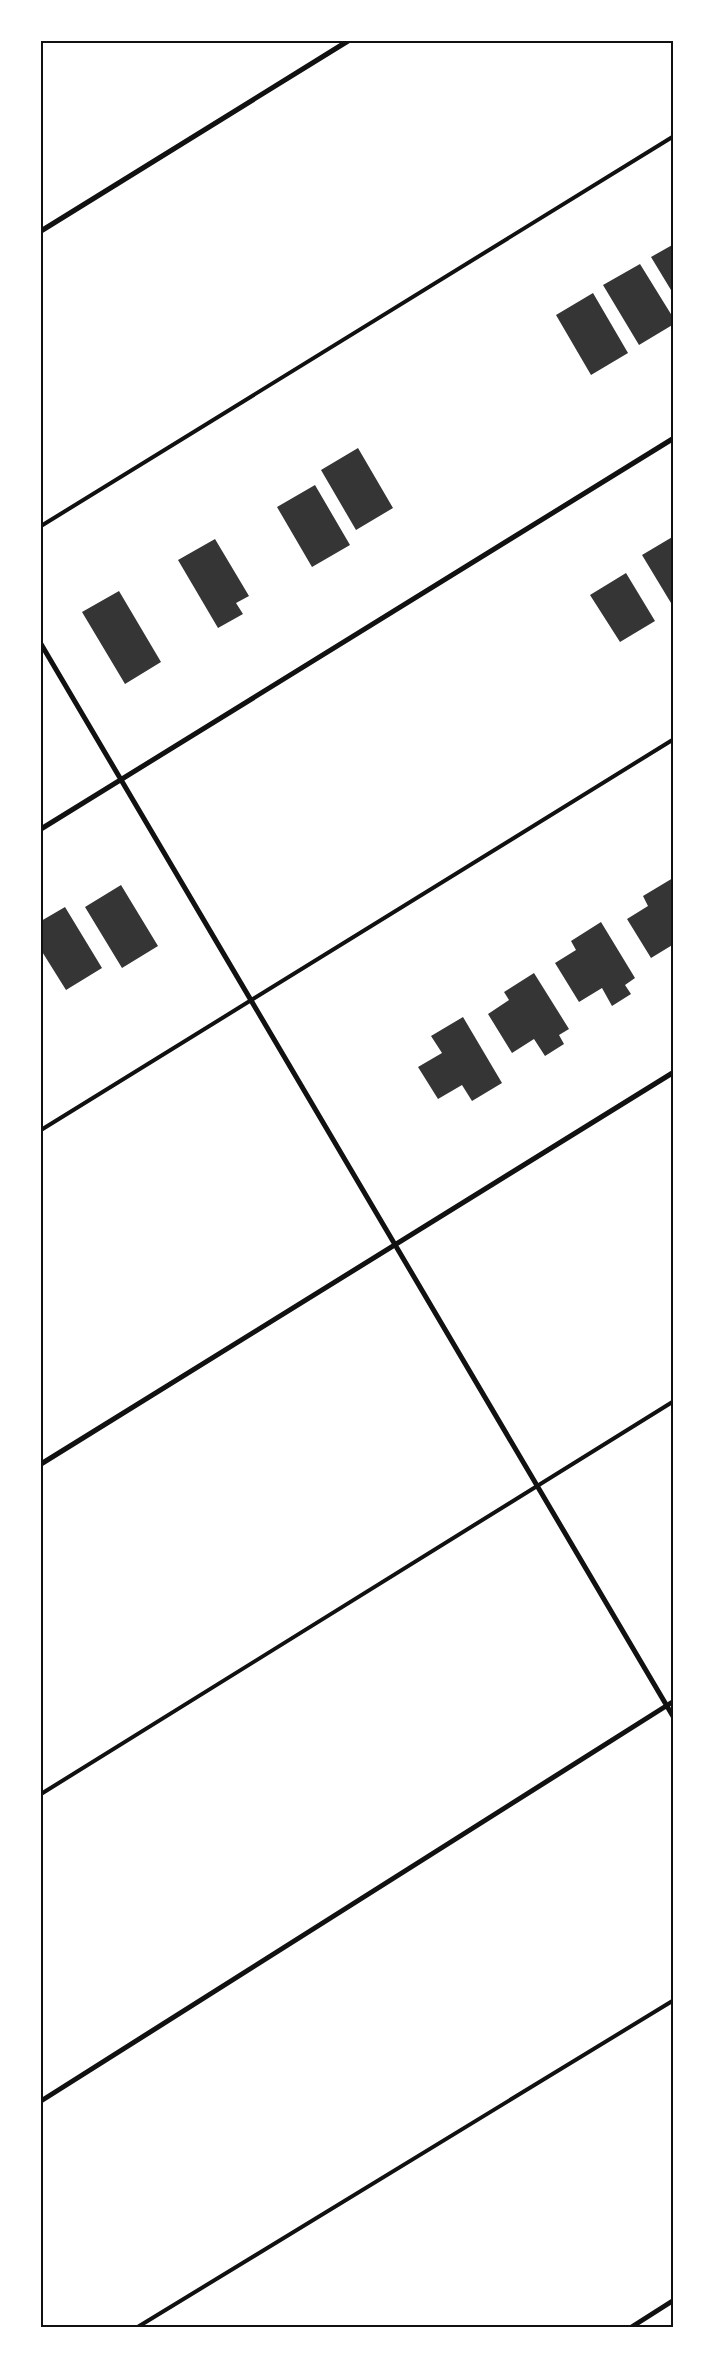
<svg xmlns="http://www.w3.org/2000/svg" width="715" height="2369" font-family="Manrope,sans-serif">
	<rect width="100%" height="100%" fill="#fff"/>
	<path fill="#353535" d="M674 244V295L651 257Z
		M640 264 674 319V324L639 345 603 285Z
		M593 293 628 353 591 375 556 315Z
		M358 448 393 508 356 530 321 470Z
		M315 485 350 545 312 567 277 507Z
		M674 536V602L671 603 642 555Z
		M215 539 249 596 236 603 243 614 218 628 178 560Z
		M626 573 655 621 620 642 590 595Z
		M119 591 161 662 125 684 82 612Z
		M673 878 674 944 651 958 627 919 648 906 643 896Z
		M121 885 158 946 122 968 85 907Z
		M65 907 102 968 66 990 41 950V921Z
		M601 922 635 978 625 985 631 994 612 1006 602 988 579 1002 555 963 576 950 571 941Z
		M534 973 569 1029 559 1035 564 1044 545 1056 534 1039 512 1053 488 1014 509 1000 504 992Z
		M463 1017 502 1083 472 1101 462 1085 438 1099 418 1067 442 1053 431 1036Z"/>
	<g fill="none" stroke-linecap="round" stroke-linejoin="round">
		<path stroke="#111" stroke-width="4" d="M41 526 674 136
			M41 1130 674 739
			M41 1794 674 1401
			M136 2328 674 2000"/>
		<path stroke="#111" stroke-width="5" d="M41 231 348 41
			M41 644 674 1718
			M41 829 674 438
			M41 1464 674 1072
			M41 2101 674 1701
			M630 2328 674 2300"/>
	</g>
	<rect width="715" height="2369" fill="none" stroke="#ffffff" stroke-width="85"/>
	<rect x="42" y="42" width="630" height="2284" fill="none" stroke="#111" stroke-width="2"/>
</svg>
